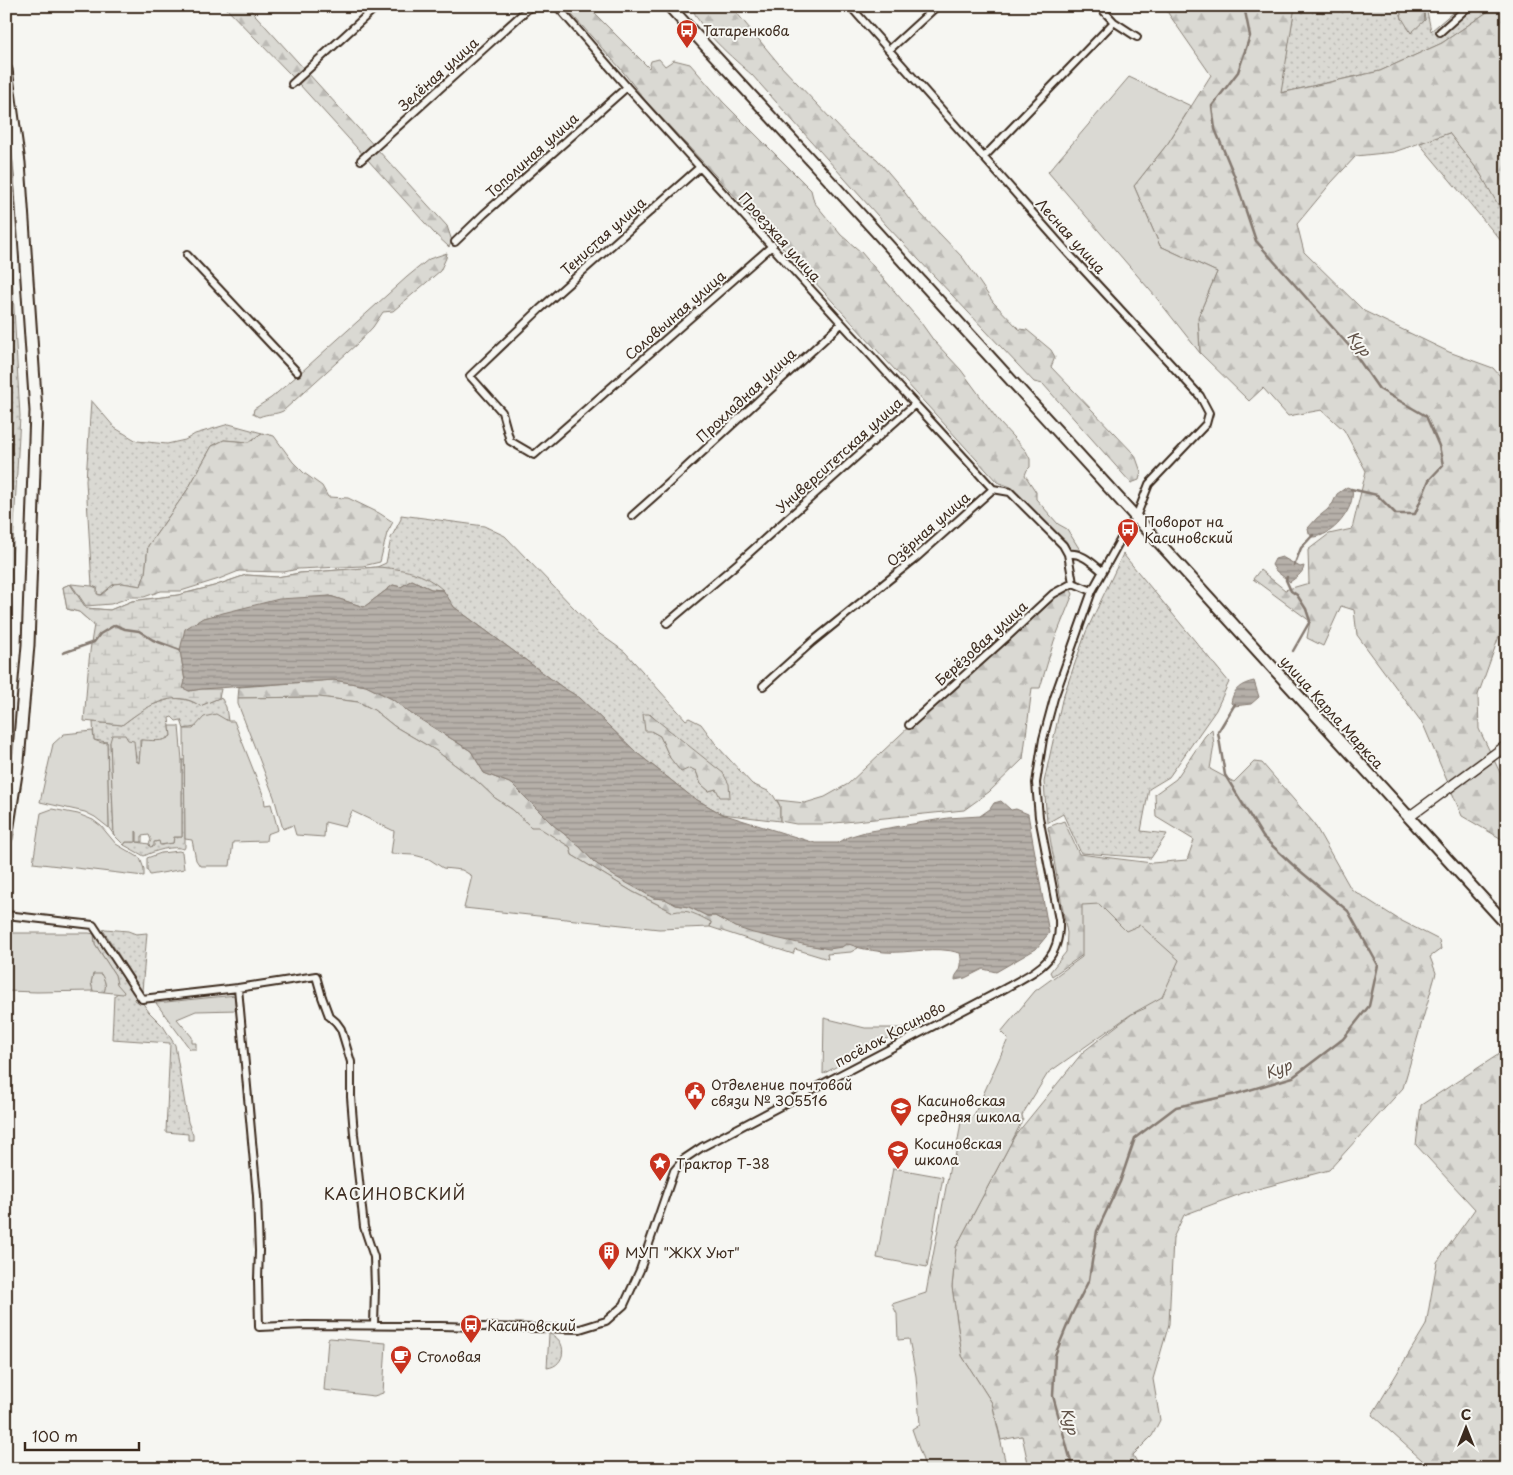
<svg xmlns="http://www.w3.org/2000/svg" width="1513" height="1475" font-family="'Playpen Sans',sans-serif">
	<defs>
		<pattern id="grass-dots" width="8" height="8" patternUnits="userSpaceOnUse" patternTransform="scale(1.25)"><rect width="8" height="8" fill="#dad9d3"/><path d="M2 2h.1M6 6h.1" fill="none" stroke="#bcbab5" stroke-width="1.8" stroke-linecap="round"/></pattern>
		<pattern id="forest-firs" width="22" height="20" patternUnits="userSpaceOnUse" patternTransform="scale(1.25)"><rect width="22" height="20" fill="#dad9d3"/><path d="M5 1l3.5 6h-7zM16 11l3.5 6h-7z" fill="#bcbab5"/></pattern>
		<pattern id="wetland-marsh" width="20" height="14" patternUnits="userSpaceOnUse" patternTransform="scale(1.25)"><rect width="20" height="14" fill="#dad9d3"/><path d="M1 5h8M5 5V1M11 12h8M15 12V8" fill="none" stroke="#bcbab5"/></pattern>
		<pattern id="water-rules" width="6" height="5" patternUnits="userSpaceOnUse" patternTransform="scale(1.25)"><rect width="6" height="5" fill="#b6b0a9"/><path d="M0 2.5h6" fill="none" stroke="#958f89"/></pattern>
	</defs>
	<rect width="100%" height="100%" fill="#f6f6f2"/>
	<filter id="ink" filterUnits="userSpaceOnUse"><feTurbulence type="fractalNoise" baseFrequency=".02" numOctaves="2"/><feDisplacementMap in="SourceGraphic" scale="10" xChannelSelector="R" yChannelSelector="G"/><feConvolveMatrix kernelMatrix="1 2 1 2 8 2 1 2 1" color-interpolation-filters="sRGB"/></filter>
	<g filter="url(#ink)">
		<path fill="url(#grass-dots)" stroke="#8a8278" fill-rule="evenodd" d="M1295 6H1399L1402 19 1425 20 1423 6H1426L1431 31 1460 6H1496L1442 43 1380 71 1280 93Z
			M1449 133C1466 155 1491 184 1501 210 1506 222 1507 235 1507 248L1419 143Z
			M6 167 20 416 6 674Z
			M91 400 115 428 137 441 167 444 185 440 195 434 229 424 262 433 249 442 224 440 212 446 188 489 148 546 145 574 141 586 122 583 114 584 101 595 97 594V588L92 586 86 481Z
			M401 515 484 526 505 536 597 632 625 652 686 720 689 718 701 724 718 747 752 784 768 791 773 795 780 806V821L722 814 692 797 637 753 580 698 562 687 454 607 443 590 94 625 79 612 67 609 63 587 70 584 86 608 110 610 132 601 178 595 214 586 246 575 277 577 300 573 377 567 386 563 391 538 401 519ZM650 714 729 797 716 789 709 791 701 784 696 771 670 758 660 736 651 731Z
			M1123 554 1229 682 1216 710 1169 777 1149 789 1141 831 1167 834 1151 858 1081 853 1063 814 1047 823 1044 782 1062 700 1086 632Z
			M173 698C183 699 192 700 200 706L219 698 222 699 226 707 228 721 184 729 181 720 176 721 172 717 169 718 171 736C163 743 151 741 140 740V763L137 761 135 752 110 742 114 835 109 828 107 742 94 740 93 722 122 725 146 707Z
			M182 760H185V847L184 849C173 845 154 851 144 856L124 845 126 842H135V831H137V842L149 844 150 846 154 842 159 841 161 845 173 843 174 837H182Z
			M105 929 128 931 136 934 147 933 142 991 103 930Z
			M94 934 109 953 136 997 135 1000 138 1002H142L149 1012 163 1026 175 1045 188 1122 193 1135V1140H188V1134L166 1132 170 1043 112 1039 114 996 118 993 115 975 95 944Z
			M549 1334C568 1339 567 1366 547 1368Z"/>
		<path fill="url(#forest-firs)" stroke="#8a8278" d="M224 6H247L447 226 452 241 449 247 434 233 290 74Z
			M564 6H587L649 68 651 61 659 59 665 66 674 60 690 64 723 102 811 190 814 202 841 235 861 252 919 320 934 341 961 370 1000 423 1026 451 1030 459V467L1027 470 1025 475 1036 492V499L1058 524 1067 529 1080 550H1068L1011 487 997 482 824 292 645 100 620 68Z
			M692 6H731L779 64 851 140 877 159 900 186 919 212 963 258 993 302 1019 329 1027 330 1051 350 1055 357 1051 367 1135 455 1141 472 1139 480 1131 483 1043 384 1034 382 886 225 752 75C735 60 697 28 692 6Z
			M1168 6H1295L1281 93 1380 71 1442 43 1496 6H1507V230L1501 210 1480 173 1449 133 1394 152 1356 156 1331 183 1297 224 1304 252 1364 311 1449 352 1493 368 1507 384V614L1478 695 1479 729 1507 787V842L1462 816 1423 724 1357 635 1354 610 1341 606 1323 646 1307 638 1310 621 1253 579 1260 570 1285 590 1309 583 1308 550 1329 534 1352 529 1366 471 1344 430 1322 410 1288 416 1263 388 1249 401 1200 353 1198 317 1217 272 1160 246 1134 186 1168 143 1211 75 1168 13Z
			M1399 6H1423L1425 20 1411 33 1402 18Z
			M447 253 446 258 440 271 393 311 383 312 373 327 358 343 283 411C275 415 268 413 259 417L253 414 254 409 271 398 298 375 407 277 429 259Z
			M262 433 274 436 293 462 304 473 322 486 328 497 348 498 379 513 393 522 387 533 380 562 363 566 298 569 284 572 239 571 219 579 181 591H161L144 597H131L111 604 86 606 71 584 92 586 97 588V594L101 595 114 584 122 583 141 586 145 574 148 546 188 489 212 446 224 440 249 442Z
			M1068 584 1073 594 1054 641 1040 688H1032L1023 759 989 792 964 810 825 824H796L780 821V806L777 800 805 803 825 797 848 784 931 706 974 671Z
			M334 680 366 686 392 699 410 713 471 751 484 773 512 784 552 824 580 847 594 862 653 898 665 899 676 905 689 907 707 916H715L735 927 842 947 845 944H851L858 948 851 952 827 954 828 959 795 949 793 954 710 927 711 922 673 912 633 892 572 855 570 847 531 827 513 810 495 798 478 782 435 750 394 726 374 710 359 702 319 697 238 698 239 687Z
			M643 714H649L723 773 729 784 730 797H720L716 789 709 791 701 784 696 771 690 768 681 772 670 758 660 736 651 731H645Z
			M1212 729 1214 745 1210 769 1234 782 1254 762 1262 763 1313 822 1351 889 1398 919 1439 940 1441 949 1430 957 1436 973 1403 1088 1329 1170 1243 1193 1184 1215 1173 1238 1169 1324 1153 1379 1160 1420 1152 1436 1133 1455 1141 1469H1037L1028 1463 1022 1436 1001 1440 992 1403 962 1356 952 1287 956 1247 1014 1137 1083 1052 1132 1014 1146 1008 1111 983 1090 950 1052 976 1050 972 1066 952 1067 933 1048 827 1064 821 1079 854 1152 863 1187 860 1194 840 1156 817 1155 794 1176 779 1205 736Z
			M96 973 101 974C105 980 107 986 104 992L93 991 91 983 93 974Z
			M1507 1049V1469H1432L1372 1415 1426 1325 1437 1262 1475 1209 1416 1145 1421 1105Z"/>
		<path fill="url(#wetland-marsh)" stroke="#8a8278" d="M377 567C404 569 423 572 443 590L431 589 412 580 401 587 393 585 364 607 330 596 229 612 203 618 180 650 185 681 189 691 202 689H221L219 698 200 706C174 687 144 708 122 725L84 721C87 689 88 657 94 625L79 612 67 609 63 587 70 584 86 608 110 610 132 601 178 595 214 586 246 575 277 577 300 573Z"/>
		<path fill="#dad9d3" stroke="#8a8278" d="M1129 77 1191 106 1168 143 1134 186 1160 246 1217 272 1198 317 1200 353 1155 296 1048 172Z
			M319 697 358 702 374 710 394 726 435 750 478 782 495 798 513 810 531 827H538L570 847 572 855 633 892 673 912C687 908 699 916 711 922L710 927 659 929 464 908 472 876 462 870 443 868 429 859 414 855 391 854 394 831 352 811 345 827 325 822 324 837 296 835 293 825 283 829 274 797 238 704V698Z
			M216 714 228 721H234L264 797 265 805 271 804 278 830 267 834 266 841 233 842 230 866H200L196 860 192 840 185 839 184 729H193L204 717Z
			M170 726H179L182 760V837H174L173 843 160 845 159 841 154 842V846L150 847 149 844 151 840 149 835 142 836V842H137V832L136 831V842H126L124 845 114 835 110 742 112 735H125L128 740 134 741 136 761 139 763 141 740C151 740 163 743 171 736Z
			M93 731 94 740 102 743 107 742 109 828 95 817 85 812 40 802 53 744 64 734Z
			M52 809 78 814 93 820 101 826 116 844 140 858 144 869V876L33 863 41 813Z
			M179 851 182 852 184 869 150 875 147 869V858L161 853Z
			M1099 904 1126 931 1140 925 1179 960 1162 997 1130 1015 1048 1073 1022 1115 1023 1119 1014 1137 956 1247 952 1287 962 1356 992 1403 1007 1469H926L912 1429 920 1424 916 1376 909 1339 898 1340 897 1314 892 1304 926 1293 950 1166 954 1164 961 1122 974 1115 1008 1039 1001 1032 1035 991 1082 957V905Z
			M10 933H89L94 934 95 944 115 975 117 984 124 992 123 994 104 992C107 986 105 980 101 974H93L91 983 93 991 37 992 6 991V941L7 936Z
			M236 995 238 1010 196 1011 177 1019 192 1037V1043H196V1049H190L156 1003Z
			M824 1018 865 1028H906L823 1074Z
			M893 1168 943 1177 927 1267 877 1258Z
			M330 1338 386 1343 383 1393 374 1396 324 1390 328 1339Z"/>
		<path fill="url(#water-rules)" stroke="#857a71" d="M1347 487 1352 489C1356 508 1332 538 1312 537L1309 533 1308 528 1317 518 1327 510 1333 503 1337 494Z
			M1282 557 1300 567 1304 566C1303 574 1295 578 1290 582L1276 571 1272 565 1275 559Z
			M412 580 431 589 443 590 454 607 562 687 580 698 637 753 692 797 722 814 815 843H838L848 837 865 832 948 818 980 816 990 809 994 803 1001 801 1011 810 1016 809 1028 814 1049 933 1036 949 996 972 983 969 965 978 955 980C955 974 958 974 960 969 962 964 961 957 960 953 934 945 910 954 884 952 877 951 868 950 860 948 855 947 852 944 846 944L842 947 829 949 807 945 753 933 735 927 715 916H707L689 907 676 905 665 899 654 898 614 876 594 862 580 847 552 824 512 784 484 773 471 751 410 713 392 699 366 686 334 680 202 689 189 691 183 688 185 681 180 650 185 629 203 618 279 599 330 596 364 607 393 585 401 587Z
			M1254 681 1259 697 1251 704 1234 706 1231 703C1233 689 1241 684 1254 681Z"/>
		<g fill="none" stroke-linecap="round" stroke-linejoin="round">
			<path stroke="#857a71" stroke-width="2.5" d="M1244 6 1250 36 1238 72 1212 106 1215 129 1234 175 1256 241 1350 347 1379 389 1426 416 1439 446 1443 465 1429 480 1415 514H1396L1377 495 1351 489
				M1294 566 1301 548 1313 535
				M1287 577 1286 580 1291 591 1297 595 1306 609 1310 621 1293 651
				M63 653 94 642 100 634 115 625 125 629 139 631 153 640 180 650
				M1073 1469 1053 1396 1055 1355 1071 1316 1089 1280 1097 1231 1120 1182 1135 1138 1176 1107 1236 1094 1293 1077 1343 1039 1369 1006 1378 965 1348 911 1293 865 1263 837 1225 775 1218 732 1235 704"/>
			<g stroke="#3b2a1e" stroke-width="10">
				<path id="street" d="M557 6 627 87 915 404
					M1099 6 1114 22 1137 37
					M1440 32 1469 6
					M889 50 937 6
					M292 84 377 6
					M984 157 1114 22
					M361 160 531 6
					M700 167 540 309 470 376 502 412 510 441 534 455 773 245
					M455 242 484 214 627 87
					M187 255 297 372
					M632 516 668 484 841 324
					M1068 554C1081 552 1092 563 1102 571
					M667 623 738 563 915 404 993 489
					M763 686 812 642 917 557 993 489 1010 492 1063 545 1068 554 1073 583 1092 591
					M909 725 1008 636 1053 594 1073 583
					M6 915 93 925 142 999 238 988 257 1196 259 1251 258 1279 259 1327 305 1325 440 1326 580 1329 606 1321 624 1305 640 1270 674 1171 684 1159 702 1147 1004 989C1036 970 1061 963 1059 920L1039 817 1036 783 1043 739 1054 698 1092 591 1123 535 1136 517 1149 484 1206 424 1209 413 1200 396 1069 254 850 6
					M238 988 316 976 322 997 329 1016 336 1022 341 1029 351 1062V1097L354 1134 364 1227 374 1257 375 1288 374 1325"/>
			</g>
			<g stroke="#3b2a1e" stroke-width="12">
				<path id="secondary" d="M1409 817 1507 745"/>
			</g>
			<g stroke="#3b2a1e" stroke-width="14">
				<path id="primary" d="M669 6 818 168 1507 925"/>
			</g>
			<g stroke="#3b2a1e" stroke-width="15">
				<path id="highway" d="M6 70 19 163 36 411 28 645 18 761 6 838"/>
			</g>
			<use href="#street" stroke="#f6f6f2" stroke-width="6"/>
			<use href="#secondary" stroke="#f6f6f2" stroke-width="9"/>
			<use href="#primary" stroke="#f6f6f2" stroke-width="10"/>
			<use href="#highway" stroke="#f6f6f2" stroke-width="11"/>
		</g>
	</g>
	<defs>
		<g id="bus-pin" transform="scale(1.125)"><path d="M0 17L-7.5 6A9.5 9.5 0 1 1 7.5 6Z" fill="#c8321e" stroke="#f6f6f2"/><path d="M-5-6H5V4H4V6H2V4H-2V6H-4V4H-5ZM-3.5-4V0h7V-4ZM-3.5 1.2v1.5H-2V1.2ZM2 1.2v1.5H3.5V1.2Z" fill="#fff"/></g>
		<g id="civic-pin" transform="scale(1.125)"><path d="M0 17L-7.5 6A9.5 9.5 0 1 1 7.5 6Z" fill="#c8321e" stroke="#f6f6f2"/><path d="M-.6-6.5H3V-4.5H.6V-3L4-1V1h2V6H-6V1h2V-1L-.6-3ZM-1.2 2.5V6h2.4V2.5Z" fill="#fff"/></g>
		<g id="school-pin" transform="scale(1.125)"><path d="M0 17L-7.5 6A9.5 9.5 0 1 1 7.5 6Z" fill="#c8321e" stroke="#f6f6f2"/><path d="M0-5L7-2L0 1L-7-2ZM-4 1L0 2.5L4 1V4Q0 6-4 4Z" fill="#fff"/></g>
		<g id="sight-pin" transform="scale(1.125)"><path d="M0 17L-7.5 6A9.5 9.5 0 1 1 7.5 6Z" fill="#c8321e" stroke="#f6f6f2"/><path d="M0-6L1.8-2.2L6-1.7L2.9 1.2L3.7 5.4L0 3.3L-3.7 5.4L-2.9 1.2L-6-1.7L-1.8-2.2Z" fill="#fff"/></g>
		<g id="building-pin" transform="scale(1.125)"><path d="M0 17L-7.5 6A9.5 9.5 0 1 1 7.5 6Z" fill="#c8321e" stroke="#f6f6f2"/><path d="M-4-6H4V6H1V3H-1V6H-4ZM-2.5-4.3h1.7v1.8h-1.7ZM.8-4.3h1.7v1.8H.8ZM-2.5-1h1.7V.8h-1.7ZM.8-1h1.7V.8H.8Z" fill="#fff"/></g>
		<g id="cafe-pin" transform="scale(1.125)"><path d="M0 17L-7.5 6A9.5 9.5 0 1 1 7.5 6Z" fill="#c8321e" stroke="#f6f6f2"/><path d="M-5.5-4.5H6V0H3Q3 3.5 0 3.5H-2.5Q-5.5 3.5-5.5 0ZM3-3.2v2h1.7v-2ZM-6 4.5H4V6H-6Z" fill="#fff"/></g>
	</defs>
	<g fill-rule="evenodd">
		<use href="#bus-pin" x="687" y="30"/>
		<use href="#bus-pin" x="1128" y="529"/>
		<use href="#civic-pin" x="695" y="1092"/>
		<use href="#school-pin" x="901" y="1108"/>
		<use href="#school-pin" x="898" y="1151"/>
		<use href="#sight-pin" x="660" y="1163"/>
		<use href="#building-pin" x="609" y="1252"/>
		<use href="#bus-pin" x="471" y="1325"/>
		<use href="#cafe-pin" x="401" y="1356"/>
	</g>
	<g text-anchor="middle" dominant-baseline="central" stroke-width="4" stroke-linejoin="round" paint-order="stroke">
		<g font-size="14" fill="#3b2a1e" stroke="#f6f6f2" text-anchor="start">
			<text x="703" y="30">Татаренкова</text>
			<text x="1144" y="521">Поворот на<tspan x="1144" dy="16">Касиновский</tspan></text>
			<text x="711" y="1084">Отделение почтовой<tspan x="711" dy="16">связи № 305516</tspan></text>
			<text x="917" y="1100">Касиновская<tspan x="917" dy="16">средняя школа</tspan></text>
			<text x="914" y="1143">Косиновская<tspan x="914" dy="16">школа</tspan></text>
			<text x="676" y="1163">Трактор Т-38</text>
			<text x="625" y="1252">МУП "ЖКХ Уют"</text>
			<text x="487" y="1325">Касиновский</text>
			<text x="417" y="1356">Столовая</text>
		</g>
		<g font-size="14" fill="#3b2a1e" stroke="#f6f6f2">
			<text transform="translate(438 74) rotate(-42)">Зелёная улица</text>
			<text transform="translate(532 155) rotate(-42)">Тополиная улица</text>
			<text transform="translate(603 236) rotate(-42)">Тенистая улица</text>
			<text transform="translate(1071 236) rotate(48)">Лесная улица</text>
			<text transform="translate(780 237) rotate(48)">Проезжая улица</text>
			<text transform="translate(675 315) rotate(-41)">Соловьиная улица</text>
			<text transform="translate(746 395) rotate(-43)">Прохладная улица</text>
			<text transform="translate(839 455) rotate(-42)">Университетская улица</text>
			<text transform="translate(928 529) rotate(-41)">Озёрная улица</text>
			<text transform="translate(981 643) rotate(-42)">Берёзовая улица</text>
			<text transform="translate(1332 712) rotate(48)">улица Карла Маркса</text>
			<text transform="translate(890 1034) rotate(-28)">посёлок Косиново</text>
		</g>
		<g font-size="15" font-style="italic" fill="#605248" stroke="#f6f6f2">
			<text transform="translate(1360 343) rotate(52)">Кур</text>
			<text transform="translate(1278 1068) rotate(-22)">Кур</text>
			<text transform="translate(1071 1421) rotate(74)">Кур</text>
		</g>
		<g font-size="16" letter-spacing="1" fill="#3b2a1e" stroke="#f6f6f2">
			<text x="395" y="1193">КАСИНОВСКИЙ</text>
		</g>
	</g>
	<rect width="1513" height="1475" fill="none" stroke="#f6f6f2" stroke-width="25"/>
	<rect x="12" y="12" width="1488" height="1450" fill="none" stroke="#3b2a1e" stroke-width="2" filter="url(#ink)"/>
	<g transform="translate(1466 1428)" stroke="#f6f6f2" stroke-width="4" paint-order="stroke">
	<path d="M0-4L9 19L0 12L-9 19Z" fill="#3b2a1e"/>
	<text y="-8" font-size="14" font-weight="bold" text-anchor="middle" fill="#3b2a1e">С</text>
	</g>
	<path d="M25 1442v8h114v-8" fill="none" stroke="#3b2a1e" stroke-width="2.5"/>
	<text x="32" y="1442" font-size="15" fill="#3b2a1e" stroke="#f6f6f2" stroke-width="4" paint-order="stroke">100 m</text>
</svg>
